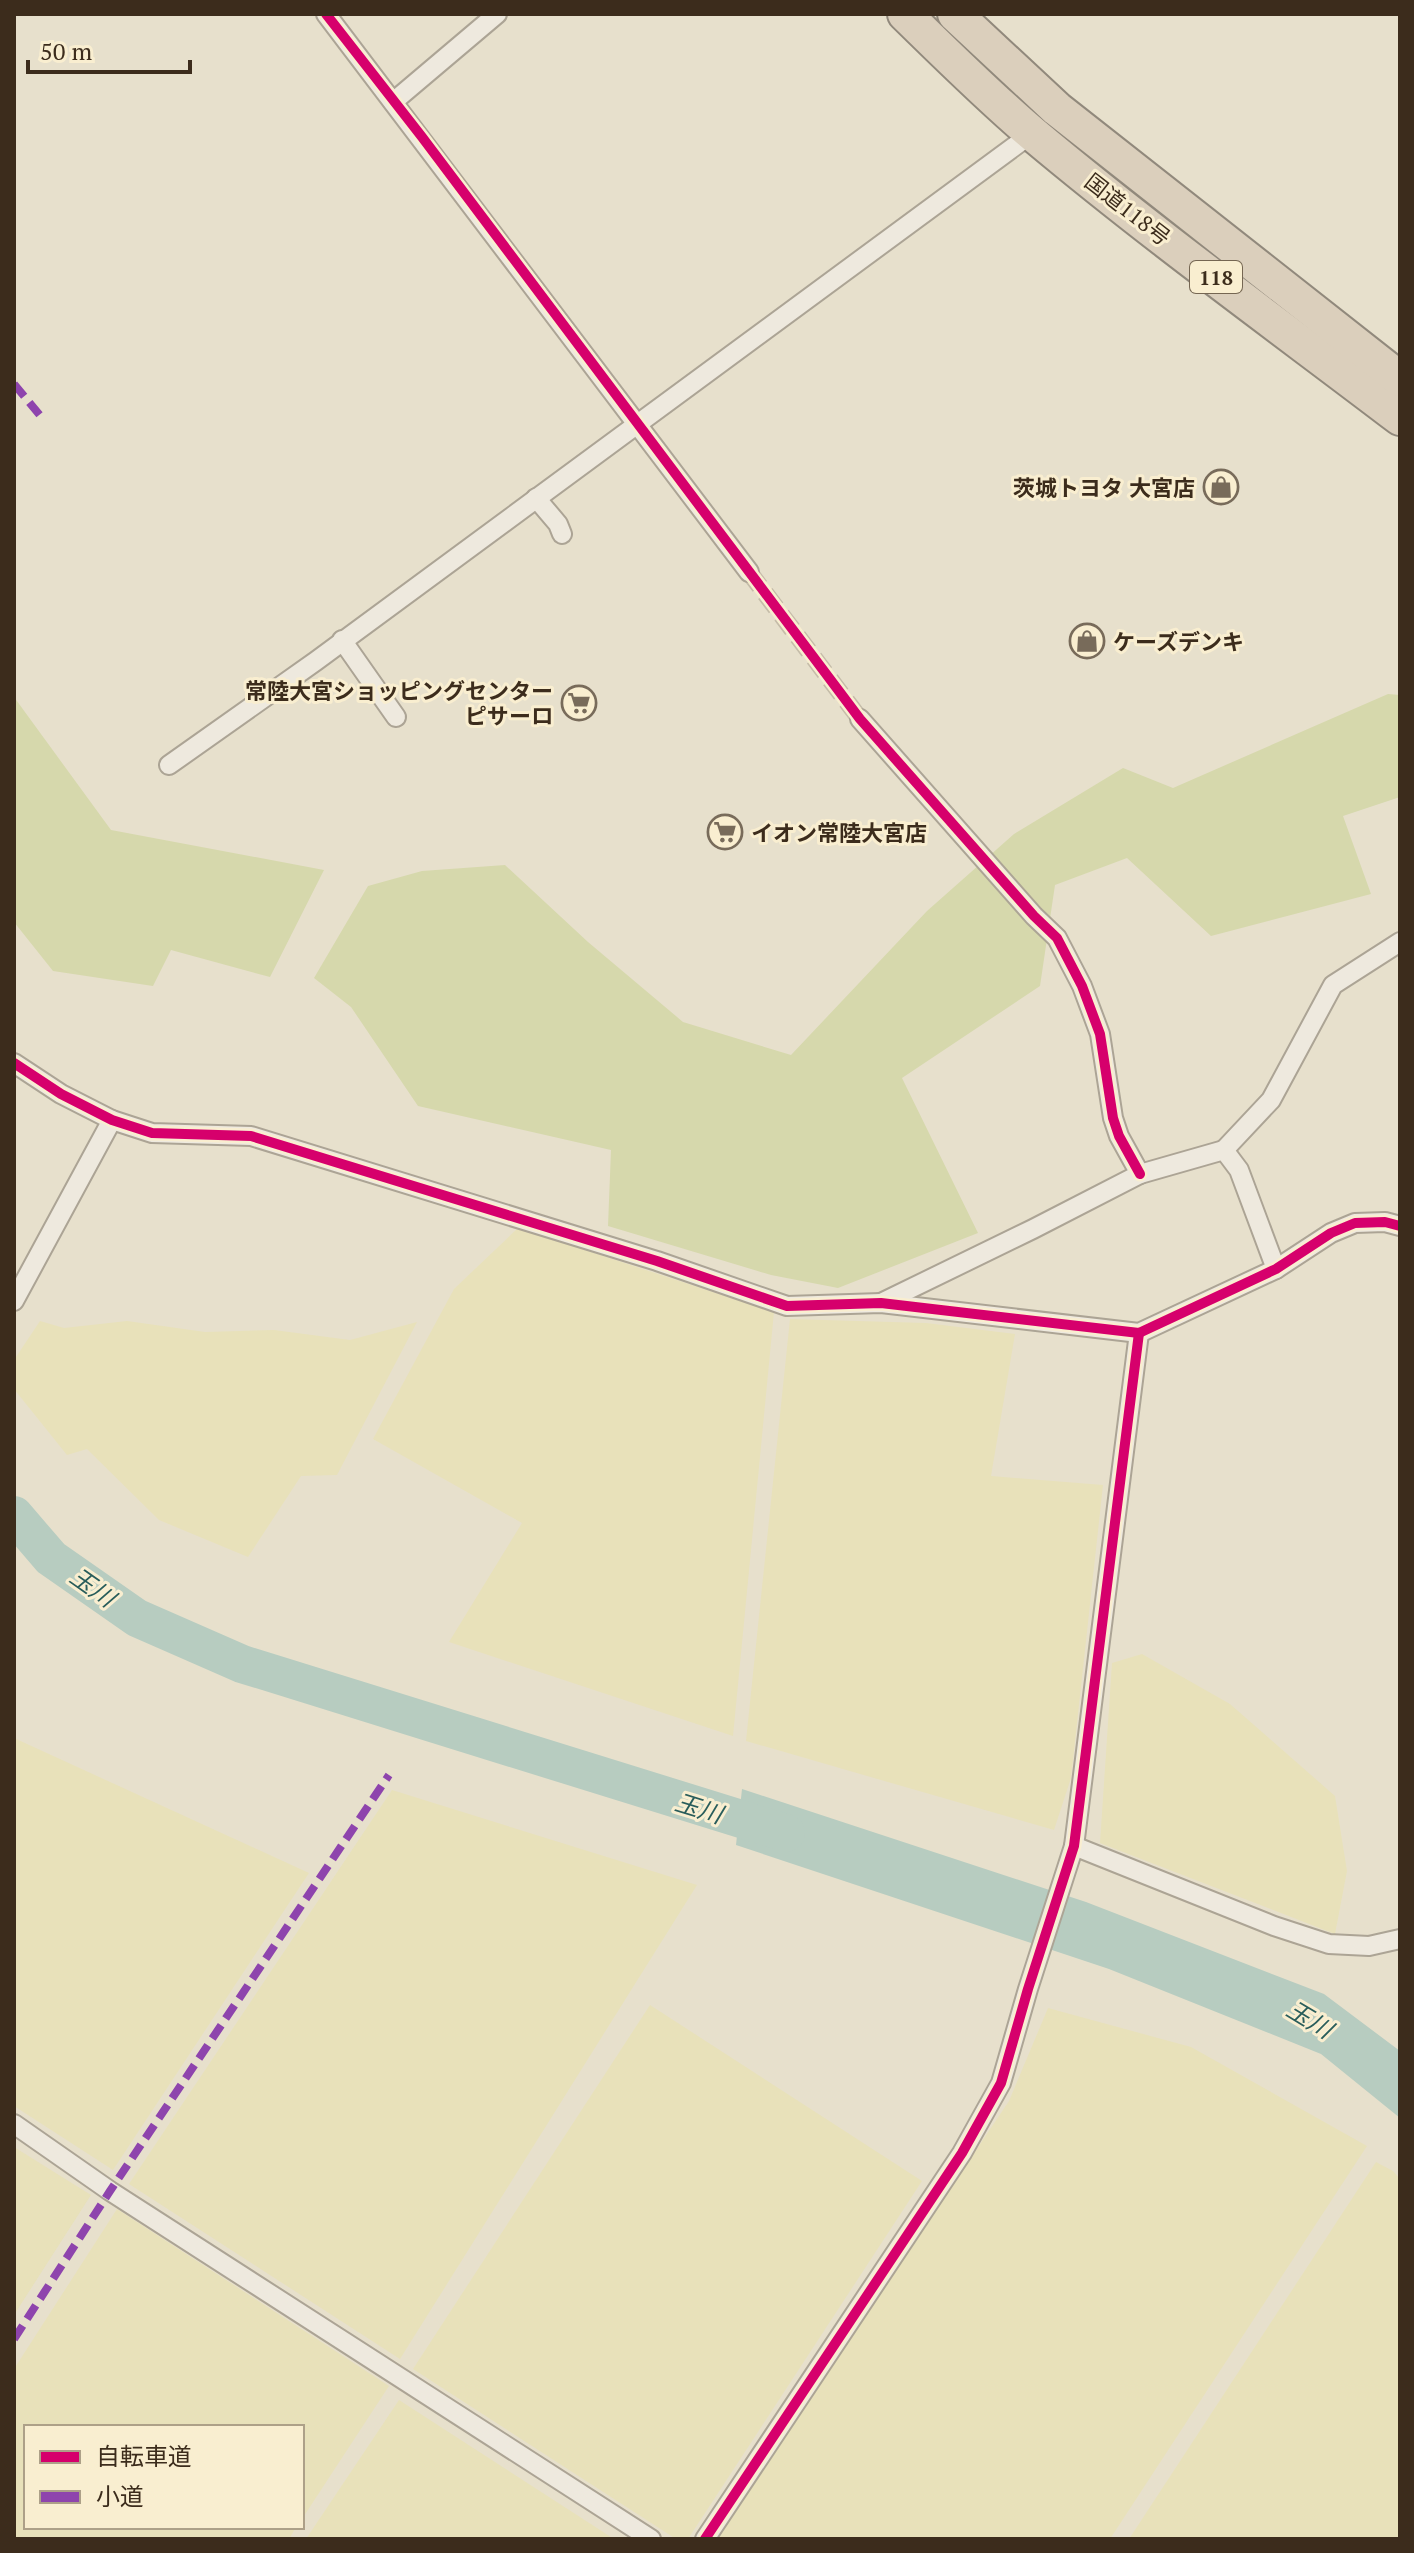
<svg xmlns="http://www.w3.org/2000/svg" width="1414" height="2553" font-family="'PT Serif','Noto Sans JP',serif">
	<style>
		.farmland { fill: #e8e1ba }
		.green { fill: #d6d8ac }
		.water { fill: #b7ccc0 }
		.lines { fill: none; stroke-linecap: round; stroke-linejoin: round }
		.river { stroke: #b7ccc0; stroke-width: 38 }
		.street-tunnel { stroke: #c5bca9; stroke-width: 18; stroke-dasharray: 18 9; stroke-linecap: butt }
		.street-casing { stroke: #aca495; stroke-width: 22 }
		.highway-casing { stroke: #91897c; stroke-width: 38 }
		.street { stroke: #eee9de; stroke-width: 18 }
		.highway { stroke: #dbcfbc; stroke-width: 34 }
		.quiet { stroke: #8e44ad; stroke-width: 8; stroke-dasharray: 16 8; stroke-linecap: butt }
		.cycleway-casing { stroke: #f9eed0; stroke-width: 15 }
		.cycleway { stroke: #d6006c; stroke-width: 10 }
		.labels { text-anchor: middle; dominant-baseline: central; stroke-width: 6; stroke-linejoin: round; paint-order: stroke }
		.shield { fill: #f9eed0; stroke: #756652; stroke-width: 2 }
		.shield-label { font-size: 20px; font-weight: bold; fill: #3c2c1c }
		.street-label { font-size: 22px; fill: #3c2c1c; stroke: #f9eed0 }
		.poi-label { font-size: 22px; font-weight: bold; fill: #3c2c1c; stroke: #f9eed0; text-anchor: end }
		.water-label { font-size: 24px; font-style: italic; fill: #295d5b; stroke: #f9eed0 }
	</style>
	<rect width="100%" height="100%" fill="#e7e0cc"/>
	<!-- farmland -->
	<g class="farmland">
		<path d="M518,1228l256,84 -41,424 -284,-94 73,-119 -149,-84 81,-150z"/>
		<path d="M790,1319l136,4 89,11 -24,142 112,9 -32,293 -17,52 -308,-89z"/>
		<path d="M40,1321l24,7 63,-7 78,11 69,-2 76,10 67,-18 -80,153 -36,1 -53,81 -89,-37 -72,-71 -20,6 -53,-66v-29z"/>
		<path d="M1142,1654l88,50 105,92 12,75 -12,63 -235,-91 12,-180z"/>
		<path d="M14,1738l295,135 -196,297 -99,-64z"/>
		<path d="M392,1790l305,95 -297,474 -271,-175z"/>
		<path d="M650,2005l272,176 -234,358h-12l-263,-170z"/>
		<path d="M1048,2008l143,39 176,99 -257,393h-395l294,-438z"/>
		<path d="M14,2147l77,48 -77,120z"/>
		<path d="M1376,2162l17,9 7,8v360h-271z"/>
		<path d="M117,2209l272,177 -87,133v-92h-276v100h270l-7,12h-275v-170z"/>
		<path d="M399,2400l215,139h-308z"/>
	</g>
	<!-- green -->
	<g class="green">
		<path d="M1388,694l12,1v102l-57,19 28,78 -160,42 -84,-78 -72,27 -15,101 -138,92 76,155 -140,55 -67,-13 -163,-49 3,-76 -193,-44 -67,-99 -37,-29 54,-92 54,-15 83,-6 83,77 95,80 108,33 136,-144 87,-77 109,-66 50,20z"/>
		<path d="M14,697l97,133 213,40 -54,107 -99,-27 -18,36 -100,-15 -39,-49z"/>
	</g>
	<!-- water -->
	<path class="water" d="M742,1789l344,113 238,92 76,57v67l-79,-64 -212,-85 -373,-124z"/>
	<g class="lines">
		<!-- river -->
		<path class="river" d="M14,1515l37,43 86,60 105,46 544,169"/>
		<!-- street-tunnel -->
		<path class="street-tunnel" d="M749,572l111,147"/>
		<!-- street casing -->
		<g class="street-casing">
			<g id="street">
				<path d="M326,14l423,558"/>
				<path d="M393,102l104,-88"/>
				<path d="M536,498l22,26 4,10"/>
				<path d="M342,640l54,77"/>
				<path d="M860,719l174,197 23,22 25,48 18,48 13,84 6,18 21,38"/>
				<path d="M169,765l147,-104 722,-532"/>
				<path d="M14,1063l47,31 51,26 40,13 99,3 406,125 130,45 94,-3 258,30 137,-64 55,-36 24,-10 30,-1 15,4"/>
				<path d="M1224,1150l47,-50 62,-115 67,-43"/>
				<path d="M14,1301l98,-181"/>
				<path d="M881,1303l152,-74 107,-55 84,-24 15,20 37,99"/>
				<path d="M1074,1846l200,80 55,18 40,2 31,-7"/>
				<path d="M14,2124l96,67 541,348"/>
				<path d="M705,2539l257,-386 39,-70 27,-94 46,-143 65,-513"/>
			</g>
		</g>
		<!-- highway casing -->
		<g class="highway-casing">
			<g id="highway">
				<path d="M905,14c42,41 84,83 129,121 118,99 244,190 366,283"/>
				<path d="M955,14l102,95 343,270"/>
			</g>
		</g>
		<!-- street -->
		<use href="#street" class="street"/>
		<!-- highway -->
		<use href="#highway" class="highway"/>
		<!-- quiet -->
		<g class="quiet">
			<path d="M14,384l29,35"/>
			<path d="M14,2339l96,-148 279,-416"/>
		</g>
		<!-- cycleway casing -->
		<g class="cycleway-casing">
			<g id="cycleway">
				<path d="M326,14l96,123 438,582 174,197 23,22 25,48 18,48 13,84 6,18 21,38"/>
				<path d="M14,1063l47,31 51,26 40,13 99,3 406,125 130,45 94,-3 258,30 137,-64 55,-36 24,-10 30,-1 15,4"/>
				<path d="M705,2539l257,-386 39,-70 27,-94 46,-143 65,-513"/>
			</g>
		</g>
		<!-- cycleway -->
		<use href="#cycleway" class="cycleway"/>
	</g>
	<!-- icons -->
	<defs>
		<g id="shop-ring" transform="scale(1.8)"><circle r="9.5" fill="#f9eed0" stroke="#786b5a" stroke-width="1.5"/><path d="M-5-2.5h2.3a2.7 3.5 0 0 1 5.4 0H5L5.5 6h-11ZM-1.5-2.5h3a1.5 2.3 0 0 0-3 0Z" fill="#786b5a"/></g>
		<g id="supermarket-ring" transform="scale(1.8)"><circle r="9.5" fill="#f9eed0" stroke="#786b5a" stroke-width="1.5"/><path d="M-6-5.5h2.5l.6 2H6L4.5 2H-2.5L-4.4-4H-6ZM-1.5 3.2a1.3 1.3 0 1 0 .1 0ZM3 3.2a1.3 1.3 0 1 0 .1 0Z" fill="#786b5a"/></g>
	</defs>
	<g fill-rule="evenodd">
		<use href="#shop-ring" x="1221" y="487"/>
		<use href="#shop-ring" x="1087" y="641"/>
		<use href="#supermarket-ring" x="579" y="703"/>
		<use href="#supermarket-ring" x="725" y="832"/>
	</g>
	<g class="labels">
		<!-- shield labels -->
		<rect class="shield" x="1190" y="261" width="52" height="32" rx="6"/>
		<g class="shield-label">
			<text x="1216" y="277">118</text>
		</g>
		<!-- street labels -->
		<g class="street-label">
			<text transform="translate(1128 209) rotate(38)">国道118号</text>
		</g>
		<!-- poi labels -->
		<g class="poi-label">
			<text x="1195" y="487">茨城トヨタ 大宮店</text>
			<text x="1113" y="641" text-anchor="start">ケーズデンキ</text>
			<text x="553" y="690">常陸大宮ショッピングセンター<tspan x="553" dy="25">ピサーロ</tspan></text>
			<text x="751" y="832" text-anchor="start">イオン常陸大宮店</text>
		</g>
		<!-- water labels -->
		<g class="water-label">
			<text transform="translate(93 1587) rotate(35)">玉川</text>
			<text transform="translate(699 1808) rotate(17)">玉川</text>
			<text transform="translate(1310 2019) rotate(31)">玉川</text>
		</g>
	</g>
	<!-- border -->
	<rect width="1414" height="2553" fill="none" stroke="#3c2c1c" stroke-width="32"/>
	<!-- legend -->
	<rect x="24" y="2425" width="280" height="104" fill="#f9eed0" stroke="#ada088" stroke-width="2"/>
	<rect x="40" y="2451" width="40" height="12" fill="#d6006c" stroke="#ada088" stroke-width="2"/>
	<text x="96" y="2465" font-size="24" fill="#3c2c1c">自転車道</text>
	<rect x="40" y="2491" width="40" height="12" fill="#8e44ad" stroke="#ada088" stroke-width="2"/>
	<text x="96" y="2505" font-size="24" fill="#3c2c1c">小道</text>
	<!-- scale -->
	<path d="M28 60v12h162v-12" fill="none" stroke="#3c2c1c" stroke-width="4"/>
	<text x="40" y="60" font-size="24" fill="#3c2c1c" stroke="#f9eed0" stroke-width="6" paint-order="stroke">50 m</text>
</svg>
